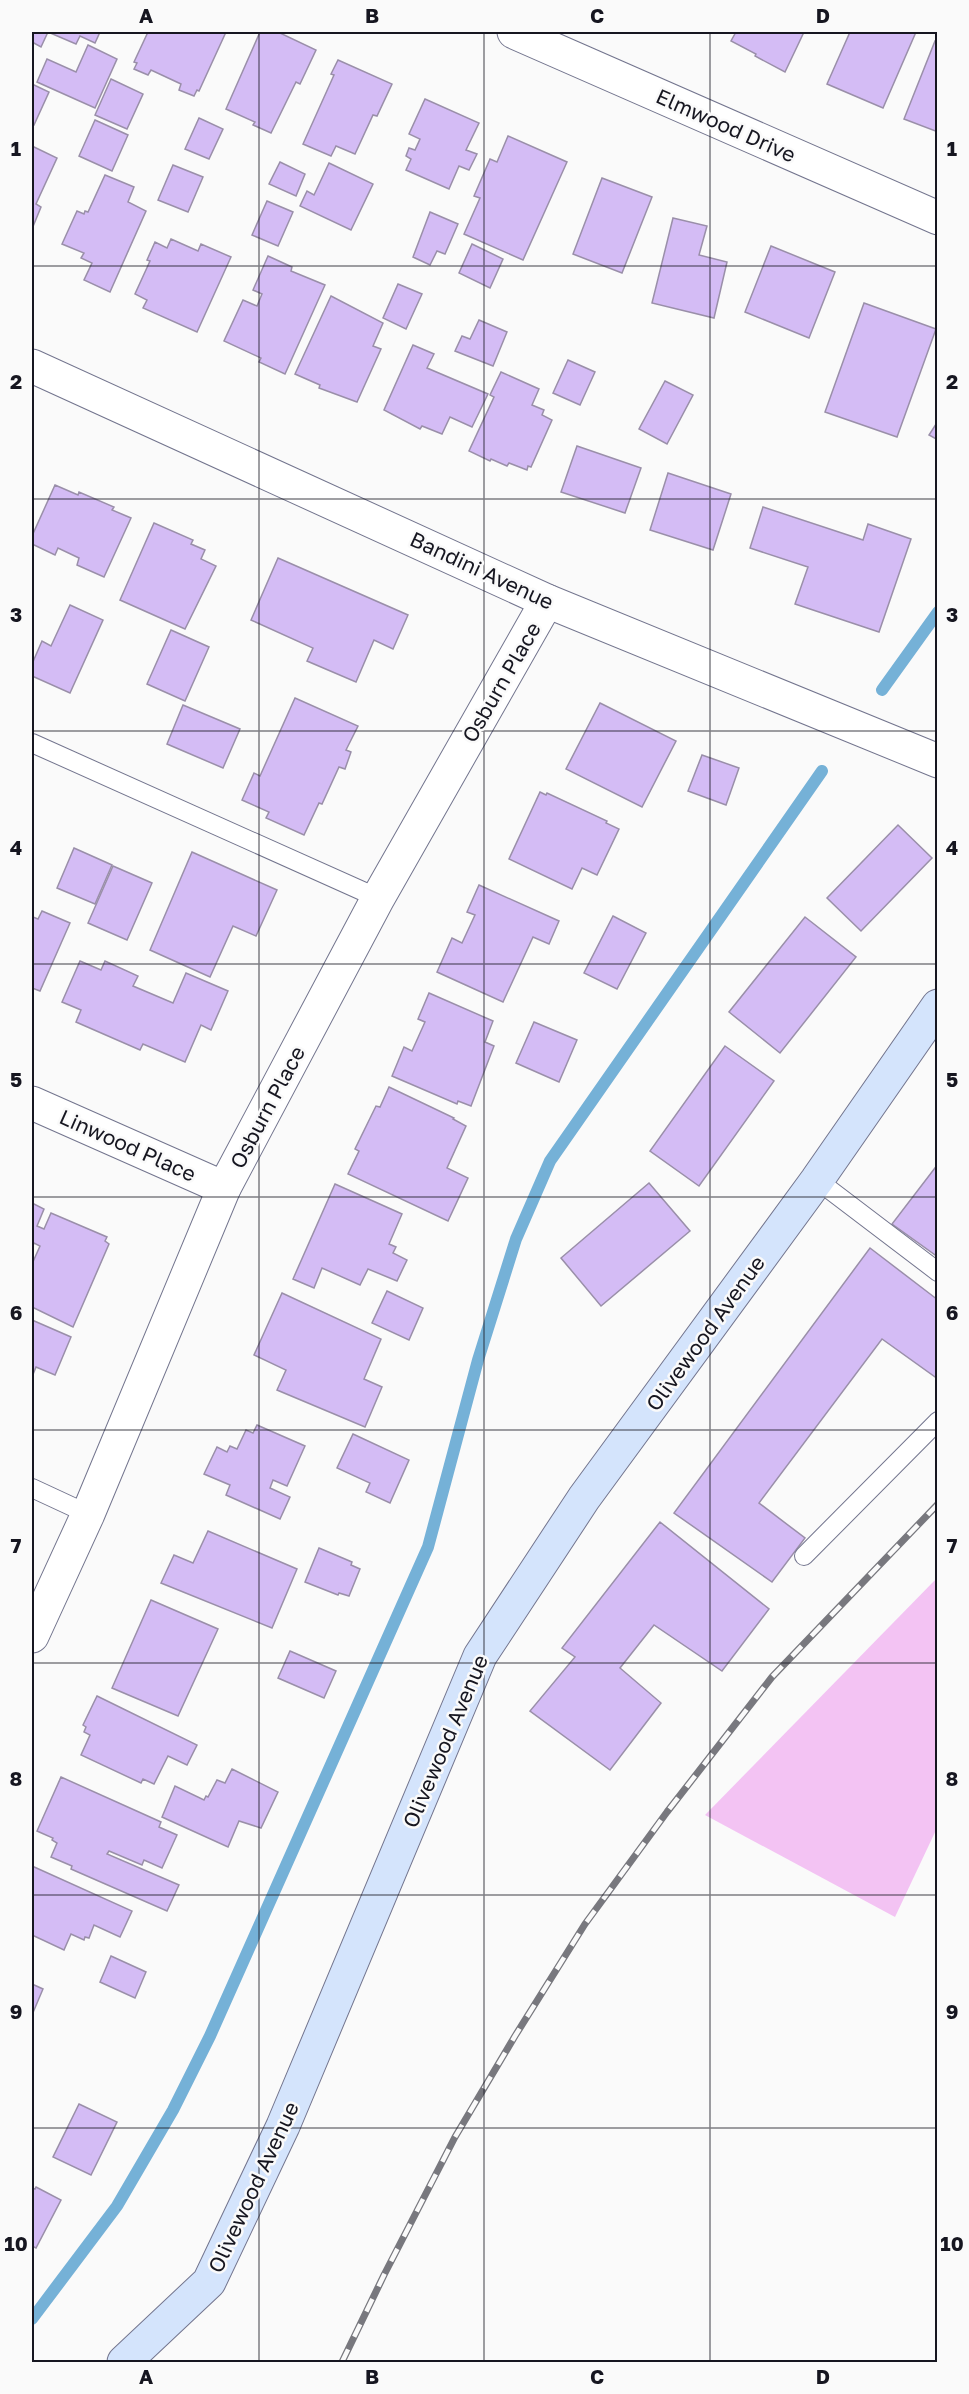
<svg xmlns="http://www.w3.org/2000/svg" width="969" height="2394" font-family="'Golos Text',sans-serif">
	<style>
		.green { fill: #f3c3f3 }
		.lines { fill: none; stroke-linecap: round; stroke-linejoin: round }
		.stream { stroke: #75b1d7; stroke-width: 12 }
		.building { fill: #d4bcf5; stroke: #9a8fa9; stroke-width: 1.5 }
		.service-casing { stroke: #73758e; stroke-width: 20 }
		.minor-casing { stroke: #73758e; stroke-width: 35 }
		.secondary-casing { stroke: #73758e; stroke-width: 35 }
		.service { stroke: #fff; stroke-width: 18 }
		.minor { stroke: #fff; stroke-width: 33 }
		.secondary { stroke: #d4e4fc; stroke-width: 33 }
		.rail-casing { stroke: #78787e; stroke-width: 7 }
		.rail { stroke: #fafafa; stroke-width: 4.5; stroke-dasharray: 14; stroke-linecap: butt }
		.grid { fill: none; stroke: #161620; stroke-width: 1.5; stroke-opacity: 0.55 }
		.labels { text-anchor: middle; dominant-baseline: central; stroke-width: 5; stroke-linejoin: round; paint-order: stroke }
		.street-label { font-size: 21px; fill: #161620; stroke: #fafafa }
		.neatline { fill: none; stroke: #161620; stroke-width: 2 }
		.grid-label { font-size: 20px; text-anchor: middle; font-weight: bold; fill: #161620 }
	</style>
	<rect width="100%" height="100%" fill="#fafafa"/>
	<!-- green -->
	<path class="green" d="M937,1578v250l-42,89 -190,-102z"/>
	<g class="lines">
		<!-- stream -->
		<g class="stream">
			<path d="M882,690l56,-78"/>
			<path d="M32,2319l85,-113 56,-96 37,-74 218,-489 50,-187 38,-121 34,-78 272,-390"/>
		</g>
	</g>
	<!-- building -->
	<g class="building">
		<path d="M32,32h68l-5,11 -15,-7 -4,8 -28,-12 -7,15 -9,-5z"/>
		<path d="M148,32h78l-27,59 -2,-1 -3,6 -15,-6 2,-6 -30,-14 -3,5 -14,-6 3,-6 -3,-1z"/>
		<path d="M260,32h18l38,18 -16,34 -4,-2 -25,51 -18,-8 2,-3 -29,-13z"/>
		<path d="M736,32h68l-19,40 -30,-16 1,-2 -25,-13z"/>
		<path d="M850,32h66l-33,76 -56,-24z"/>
		<path d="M935,41l3,1v90l-34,-13z"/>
		<path d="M88,45l29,14 -22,49 -58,-26 10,-23 29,13z"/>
		<path d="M338,60l54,24 -15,32 -4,-1 -18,39 -19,-8 -5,10 -28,-12 31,-69 -3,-1z"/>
		<path d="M111,79l32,15 -16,35 -32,-14z"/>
		<path d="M32,84l17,8 -15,33 -2,-1z"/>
		<path d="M425,99l54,24 -13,27 11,4 -8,16 -10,-4 -10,23 -43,-19 5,-11 -5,-3 3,-8 6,2 5,-11 -11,-5z"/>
		<path d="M199,118l24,11 -14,30 -24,-10z"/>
		<path d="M95,120l33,15 -16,36 -33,-15z"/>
		<path d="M508,136l59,26 -44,98 -59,-26 16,-36 -6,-2 16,-37 7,3z"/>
		<path d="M32,146l25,12 -21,46 5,3 -9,22z"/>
		<path d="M280,162l25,12 -9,22 -27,-12z"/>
		<path d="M329,163l44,21 -22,46 -51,-24 7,-15 7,4z"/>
		<path d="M173,165l30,12 -15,35 -30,-12z"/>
		<path d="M105,175l29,12 -6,15 18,9 -36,81 -26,-12 8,-17 -11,-5 3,-5 -22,-9 15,-33 7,3 1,-3 3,1z"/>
		<path d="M602,178l50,19 -30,76 -49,-19z"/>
		<path d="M267,201l26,11 -15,34 -26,-11z"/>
		<path d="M430,212l28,12 -13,30 -8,-3 -7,14 -17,-8z"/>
		<path d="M673,218l34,8 -8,29 28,7 -13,56 -62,-15z"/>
		<path d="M171,239l27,12 3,-7 30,13 -34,75 -54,-24 4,-8 -12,-6 15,-33 -3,-1 8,-18 12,6z"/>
		<path d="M472,244l31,15 -13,29 -31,-15z"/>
		<path d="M771,246l64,26 -26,66 -64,-26z"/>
		<path d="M268,256l24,11 -1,4 34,14 -40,89 -26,-12 2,-4 -37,-17 19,-41 14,6 5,-12 -9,-4z"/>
		<path d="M398,284l24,10 -16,35 -23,-11z"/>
		<path d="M331,296l52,27 -10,23 8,3 -24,53 -38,-14 1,-3 -25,-11z"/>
		<path d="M864,303l72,26 -39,108 -72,-25z"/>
		<path d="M479,320l28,12 -14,34 -38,-15 7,-15 8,3z"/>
		<path d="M413,345l21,9 -7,14 61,26 -16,33 -22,-10 -8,17 -20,-8 -2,3 -36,-19z"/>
		<path d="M568,360l27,12 -15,33 -27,-12z"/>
		<path d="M501,372l38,17 -7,16 12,5 -2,5 10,5 -21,47 -3,-1 -1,4 -18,-7 -2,3 -16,-7 -1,2 -21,-10 25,-54 -4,-2z"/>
		<path d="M665,381l28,14 -26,49 -28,-15z"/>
		<path d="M938,421v19l-9,-5z"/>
		<path d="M577,446l64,22 -16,45 -64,-21z"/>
		<path d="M668,473l63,21 -18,56 -63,-20z"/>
		<path d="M55,485l23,10 1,-3 35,15 -2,3 19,8 -27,59 -27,-12 2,-7 -21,-10 -3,7 -23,-11v-8z"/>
		<path d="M763,507l100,33 5,-16 43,15 -32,93 -84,-28 13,-37 -58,-19z"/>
		<path d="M154,523l39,17 -2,4 14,6 -4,9 15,7 -31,63 -65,-29z"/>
		<path d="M278,558l130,57 -15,34 -19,-9 -18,42 -49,-21 6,-13 -62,-28z"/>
		<path d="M70,605l33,15 -33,73 -38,-17v-12l10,-23 9,5z"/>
		<path d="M171,630l38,17 -24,54 -38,-17z"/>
		<path d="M295,698l63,28 -12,24 5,2 -6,17 -6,-2 -17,37 -3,-1 -15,32 -38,-17 3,-6 -27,-12 12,-27 6,3z"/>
		<path d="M600,703l76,38 -34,66 -76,-38z"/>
		<path d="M183,705l57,24 -17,39 -56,-24z"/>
		<path d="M702,755l37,13 -13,37 -38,-14z"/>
		<path d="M540,792l6,3 1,-2 60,28 -1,2 13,6 -22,46 -15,-7 -10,21 -63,-30z"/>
		<path d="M898,825l34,33 -71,73 -34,-33z"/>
		<path d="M74,848l38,17 -17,39 -38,-16z"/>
		<path d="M192,852l85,38 -21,46 -23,-10 -23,51 -60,-27z"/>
		<path d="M113,866l39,17 -25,57 -39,-17z"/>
		<path d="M479,885l80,36 -10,23 -16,-7 -30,65 -66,-30 15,-34 10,5 13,-28 -8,-3z"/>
		<path d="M42,911l28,12 -30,68 -8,-3v-67l1,-4 5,2z"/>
		<path d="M613,916l33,17 -29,56 -33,-16z"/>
		<path d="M805,917l51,40 -76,96 -51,-41z"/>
		<path d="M80,961l21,9 4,-9 33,15 -5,10 40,17 13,-30 42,18 -17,39 -10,-5 -16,37 -42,-18 -3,6 -64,-28 5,-12 -19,-8z"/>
		<path d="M429,993l64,28 -8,21 9,4 -23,60 -13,-5 -1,3 -65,-28 12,-29 8,4 13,-29 -7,-3z"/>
		<path d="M534,1022l43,18 -18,42 -43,-19z"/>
		<path d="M725,1046l49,35 -75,105 -49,-35z"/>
		<path d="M389,1087l65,31 -1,1 13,7 -19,42 21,10 -20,43 -100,-47 11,-23 -4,-2 21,-43 4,1z"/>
		<path d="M938,1164v93l-46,-33z"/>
		<path d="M649,1183l41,48 -89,75 -40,-48z"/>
		<path d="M335,1184l67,30 -13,30 7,3 -3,6 14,7 -10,21 -29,-12 -8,16 -38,-17 -8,20 -21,-9z"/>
		<path d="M32,1203l12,6 -7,17 7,3 7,-16 56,24 -2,4 4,3 -36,83 -41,-20v-43l8,-18 -6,-3 -2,5z"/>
		<path d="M870,1248l68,52v79l-56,-40 -123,164 46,35 -33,44 -98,-69z"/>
		<path d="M387,1291l36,17 -14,32 -37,-17z"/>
		<path d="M282,1293l99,46 -17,40 18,8 -17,40 -88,-37 9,-20 -32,-15z"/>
		<path d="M32,1320l39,17 -16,38 -19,-8 -4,10z"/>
		<path d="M257,1425l48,21 -18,40 -14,-6 -3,8 20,9 -10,22 -54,-24 4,-10 -26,-11 13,-27 10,5 3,-6 7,3 9,-19 7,3z"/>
		<path d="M353,1434l56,26 -19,43 -24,-11 4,-9 -33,-15z"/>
		<path d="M660,1522l109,87 -47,62 -68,-46 -34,43 41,35 -51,67 -80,-59 45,-54 -13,-9z"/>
		<path d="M208,1531l89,38 -25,59 -111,-45 13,-28 19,8z"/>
		<path d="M319,1548l33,14 -1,3 9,4 -11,27 -10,-3 -1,2 -33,-13z"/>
		<path d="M151,1600l67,29 -40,87 -66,-28z"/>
		<path d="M290,1651l46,20 -12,27 -46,-20z"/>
		<path d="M97,1696l100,49 -10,20 -19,-9 -14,28 -11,-5 -2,4 -60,-28 9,-20 -6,-3 2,-5 -3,-2z"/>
		<path d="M232,1769l46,23 -17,36 -22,-7 -11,26 -66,-30 13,-31 29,14 2,-4 2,1 9,-17 8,3z"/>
		<path d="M61,1777l100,45 -2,5 18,8 -15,33 -18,-8 -2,5 -33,-14 -2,3 72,31 -12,26 -96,-42 1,-3 -21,-9 6,-14 -5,-3 1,-2 -16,-7z"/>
		<path d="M32,1866l100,45 -12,26 -26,-12 -5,13 -4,-1 -1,3 -13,-6 -7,16 -32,-15z"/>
		<path d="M111,1956l35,16 -11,26 -35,-16z"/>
		<path d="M32,1984l11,5 -11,26z"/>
		<path d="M79,2104l38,18 -26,53 -38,-18z"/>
		<path d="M36,2187l25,13 -25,48 -4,-2v-58l3,1z"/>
	</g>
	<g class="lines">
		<!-- service casing -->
		<g class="service-casing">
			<g id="service">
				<path d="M32,743l346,155"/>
				<path d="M817,1180l121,92"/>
				<path d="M32,1488l56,26"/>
				<path d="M804,1556l134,-135"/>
			</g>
		</g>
		<!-- minor casing -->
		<g class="minor-casing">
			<g id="minor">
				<path d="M514,32l424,186"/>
				<path d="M32,366l515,235 391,160"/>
				<path d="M32,1103l192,85"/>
				<path d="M32,1636l56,-122 136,-326 154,-290 169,-297"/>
			</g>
		</g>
		<!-- secondary casing -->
		<g class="secondary-casing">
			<path id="secondary" d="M124,2362l85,-80 74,-156 197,-470 104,-158 233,-318 121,-174"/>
		</g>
		<!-- service -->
		<use href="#service" class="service"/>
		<!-- minor -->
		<use href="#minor" class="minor"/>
		<!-- secondary -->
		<use href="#secondary" class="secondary"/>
		<!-- rail casing -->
		<g class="rail-casing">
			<path id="rail" d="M342,2362l42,-87 71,-138 60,-101 70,-112 82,-112 105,-135 166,-173"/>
		</g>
		<!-- rail -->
		<use href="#rail" class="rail"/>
	</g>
	<!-- grid -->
	<path class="grid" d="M259,32v2330M484,32v2330M710,32v2330M32,266h906M32,499h906M32,731h906M32,964h906M32,1197h906M32,1430h906M32,1663h906M32,1895h906M32,2128h906"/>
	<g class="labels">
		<!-- street labels -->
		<g class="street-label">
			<text transform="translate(726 125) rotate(24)">Elmwood Drive</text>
			<text transform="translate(482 570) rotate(25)">Bandini Avenue</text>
			<text transform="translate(501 682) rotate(-60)">Osburn Place</text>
			<text transform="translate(267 1107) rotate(-62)">Osburn Place</text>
			<text transform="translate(128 1145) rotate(24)">Linwood Place</text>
			<text transform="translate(705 1333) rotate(-54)">Olivewood Avenue</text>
			<text transform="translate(445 1741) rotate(-67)">Olivewood Avenue</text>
			<text transform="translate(253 2187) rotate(-65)">Olivewood Avenue</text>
		</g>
	</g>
	<!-- border -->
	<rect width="969" height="2394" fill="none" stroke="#fafafa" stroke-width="66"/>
	<rect x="33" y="33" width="903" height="2328" class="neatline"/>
	<g class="grid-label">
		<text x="146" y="23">A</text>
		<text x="372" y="23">B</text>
		<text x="597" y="23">C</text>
		<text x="823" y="23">D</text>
		<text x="16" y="156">1</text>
		<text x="952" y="156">1</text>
		<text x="16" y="389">2</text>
		<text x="952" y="389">2</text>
		<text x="16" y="622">3</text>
		<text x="952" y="622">3</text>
		<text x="16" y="855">4</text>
		<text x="952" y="855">4</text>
		<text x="16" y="1087">5</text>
		<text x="952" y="1087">5</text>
		<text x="16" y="1320">6</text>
		<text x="952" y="1320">6</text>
		<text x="16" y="1553">7</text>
		<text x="952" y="1553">7</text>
		<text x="16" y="1786">8</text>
		<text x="952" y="1786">8</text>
		<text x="16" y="2019">9</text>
		<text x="952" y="2019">9</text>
		<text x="16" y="2251">10</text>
		<text x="952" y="2251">10</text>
		<text x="146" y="2384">A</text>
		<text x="372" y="2384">B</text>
		<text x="597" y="2384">C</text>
		<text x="823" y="2384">D</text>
	</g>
</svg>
